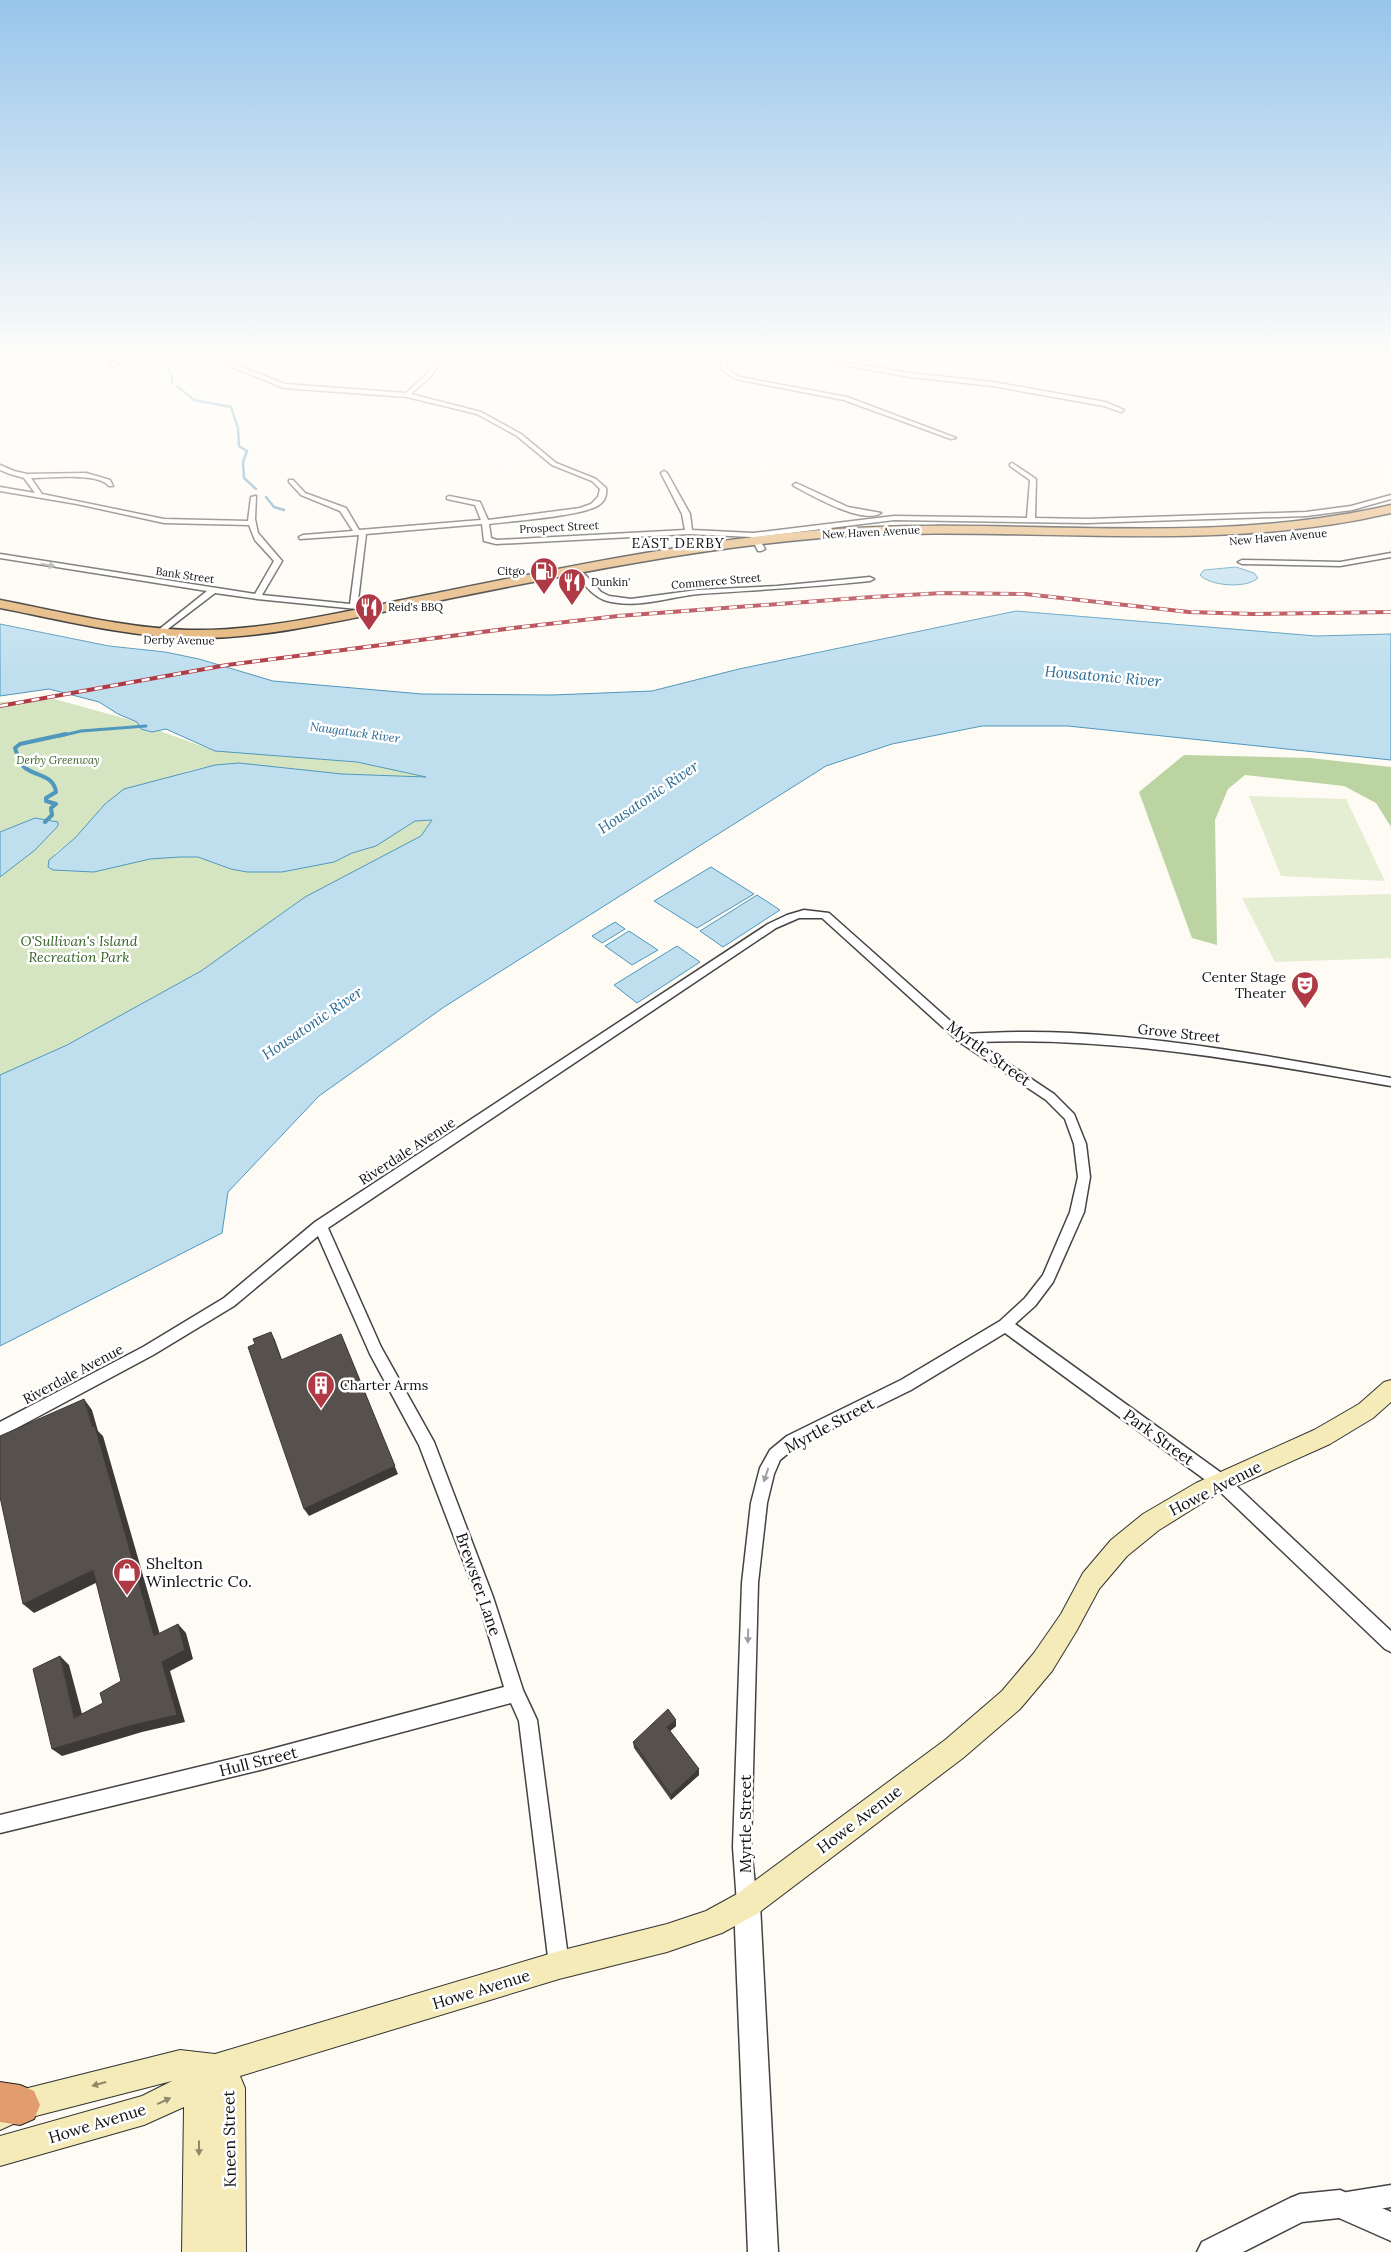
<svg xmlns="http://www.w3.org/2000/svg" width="1391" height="2252" font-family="Lora,serif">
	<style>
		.green { fill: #d5e5c1 }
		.forest { fill: #bbd4a2 }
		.pitch { fill: #e5edd2 }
		.water { fill: #bfdfef; stroke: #4f97bd }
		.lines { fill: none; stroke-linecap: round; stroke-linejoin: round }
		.stream-far2 { stroke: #4f97bd; stroke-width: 2.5 }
		.stream-far1 { stroke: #4f97bd; stroke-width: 3 }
		.stream { stroke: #4f97bd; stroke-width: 4 }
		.minor-casing { stroke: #434343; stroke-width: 3 }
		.tertiary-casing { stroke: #434343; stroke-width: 3 }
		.secondary-casing { stroke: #323232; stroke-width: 2 }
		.trunk-casing { stroke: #212121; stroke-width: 3 }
		.motorway-casing { stroke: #212121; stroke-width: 2 }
		.minor { fill: #fff; fill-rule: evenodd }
		.tertiary { fill: #fff; fill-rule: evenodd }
		.secondary { fill: #f5ebb8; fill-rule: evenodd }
		.trunk { fill: #e4b274; fill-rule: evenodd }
		.motorway { fill: #e29d6e; fill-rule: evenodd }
		.rail-casing { stroke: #af3944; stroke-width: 4 }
		.rail { stroke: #fff; stroke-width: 2.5; stroke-dasharray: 8; stroke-linecap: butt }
		.wall { fill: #4b4643 }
		.shaded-wall { fill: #3d3937 }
		.building { fill: #57514e; stroke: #3d3937 }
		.oneway { fill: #9f9f9f }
		.oneway2 { fill: #8e886c }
		.labels { text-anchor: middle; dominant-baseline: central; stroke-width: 5; stroke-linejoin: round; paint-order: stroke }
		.far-street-label { font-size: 11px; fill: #101010; stroke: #fff }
		.far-poi-label { font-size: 11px; fill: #101010; stroke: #fff; text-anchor: start }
		.far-park-label { font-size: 11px; font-style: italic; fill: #366028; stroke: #fff }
		.far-water-label { font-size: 12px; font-style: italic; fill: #286a93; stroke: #fff }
		.far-quarter-label { font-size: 14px; letter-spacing: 1px; fill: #101010; stroke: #fff }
		.park-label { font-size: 14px; font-style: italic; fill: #366028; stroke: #fff }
		.poi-label { font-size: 14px; fill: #101010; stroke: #fff; text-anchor: end }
		.street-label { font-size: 14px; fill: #101010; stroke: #fff }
		.water-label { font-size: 15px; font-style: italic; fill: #286a93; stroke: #fff }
		.near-street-label { font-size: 16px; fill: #101010; stroke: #fff }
		.near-poi-label { font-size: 16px; fill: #101010; stroke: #fff; text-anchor: start }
	</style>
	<rect width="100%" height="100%" fill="#fefbf4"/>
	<!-- green -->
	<path class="green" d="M54,699l73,20 88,32 142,11 73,16 -88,-4 -103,-11 -24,2 -27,6 -83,33 -30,34 -20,15 -2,17 41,2 56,-13 30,-2h18l33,12 51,3 52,-10 81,-41 18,-1 -12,16 -115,61 -105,74 -134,74 -67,30v-373z"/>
	<!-- forest -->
	<path class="forest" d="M1184,755l126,3 81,9v60l-15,-24 -32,-17 -99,-11 -17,14 -13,31 2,125 -25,-7 -53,-146z"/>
	<!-- pitch -->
	<g class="pitch">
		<path d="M1249,796l97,3 39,82 -104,-5z"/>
		<path d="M1391,894v64l-116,4 -33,-64z"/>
	</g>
	<!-- water -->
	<g class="water">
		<path d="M1236,567l18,6 4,5c-12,11 -48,8 -58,-3l4,-5z"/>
		<path d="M1016,611l300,25 75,-2v126l-323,-34h-86l-90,18 -66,22 -382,241 -125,89 -91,96 -6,41 -222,113v-271l67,-30 134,-74 104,-74 116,-61 11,-16 -17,1 -39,25 -24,7 -18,9 -52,10h-35l-16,-3 -33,-12h-18l-30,2 -56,13 -41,-2 -5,-3 1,-7 26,-22 30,-34 19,-15 91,-24 24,-2 103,11 84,3 -69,-15 -142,-11 -49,-22 -14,3 -11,-3 -4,-7 -19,-8 -19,-12 -50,-13 -49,7v-72l109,22 56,6 34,7 74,22 149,13 131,1 99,-4 87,-22z"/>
		<path d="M35,818l23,4v4l-23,24 -35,27v-45z"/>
		<path d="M711,867l43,27 -57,34 -43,-27z"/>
		<path d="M757,895l23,15 -57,37 -23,-16z"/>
		<path d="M615,922l10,7 -23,14 -10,-7z"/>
		<path d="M629,931l29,19 -26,15 -27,-19z"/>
		<path d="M677,946l23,16 -63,41 -23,-18z"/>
	</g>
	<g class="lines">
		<!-- stream-far2 -->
		<g class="stream-far2">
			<path d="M172,384v-8l-4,-8 2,-5 6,-3"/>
			<path d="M177,386l17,14 37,7 7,21 1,18 8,5 -4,11 1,16 12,11"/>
			<path d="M266,497l8,10 10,3"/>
		</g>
		<!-- stream-far1 -->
		<path class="stream-far1" d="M60,736l21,-5 65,-5"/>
		<!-- stream -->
		<path class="stream" d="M45,822l7,-7 -1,-7 5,-4 -10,-3v-3l10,-6c-2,-18 -22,-15 -33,-26 -4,-5 -6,-12 -8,-18l5,-4 46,-10"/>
		<!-- minor casing -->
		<g class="minor-casing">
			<g id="minor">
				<path d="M114,360h6l-6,7h-4z"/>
				<path d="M215,360h9l61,24 121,9 21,-19 9,-14h6l-11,16 -20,18 70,18 40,22 35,29 40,16 10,9c1,7 -1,13 -7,17 -15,11 -88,16 -110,19l2,14 6,2 188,-10 -3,-16 -21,-41 3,-2 3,2 23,41 2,16 61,3 141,-17 133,2 3,-38 -20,-14v-2l2,-1 24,16 -1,39 52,1 219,-7 45,-6 40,-11v4l-39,11 -46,6 -219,7 -193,-3 -136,17 7,12 -4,2h-3l-7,-14 -62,-3 -193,10 -12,-3 -2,-17 -116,10 -9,75 -100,-10 -42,-6 -55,42h-3v-4l50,-40 -207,-33v-4l255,40 19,-33 -19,-21 -6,-15 -85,-2 -87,-19 -77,-13v-4l35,6 -11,-15 -14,-4 -10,-4v-5l14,6 13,3 59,-1 24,7 3,6h-4c-11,-14 -60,-8 -78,-8l11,16 122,25 84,2 3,-24 5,-1 -1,23 3,14 24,28 -20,34 88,9 9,-69 -59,4 -1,-2 4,-2 50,-4 -13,-20 -39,-16 -12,-13v-2h4l12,13 41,15 13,22 122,-10 -6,-15 -28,-6v-2l2,-1 31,6 8,18 92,-12 11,-4 7,-7 2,-8 -8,-8 -40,-16 -35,-29 -40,-22 -70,-17 -123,-9z"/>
				<path d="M719,360h6l1,8 13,9 108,20 109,41 -5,1 -107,-39 -109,-21 -13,-9z"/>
				<path d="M817,360h15l78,13 83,9 112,20 19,8 -3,2 -17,-6 -111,-20 -83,-9z"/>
				<path d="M796,483l52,24 33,6c-19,12 -70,-18 -87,-27l-1,-1z"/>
				<path d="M1391,553v4l-51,9 -98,-2 -4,-2 4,-2 98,2z"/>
				<path d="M573,568h6l22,24 8,4 22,3 66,-9 80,-4 93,-9 4,2 -4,2c-57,6 -114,9 -171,13 -31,3 -65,16 -95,6 -13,-5 -22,-19 -31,-28z"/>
				<path d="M804,910l25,3 136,121c35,-2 71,-3 106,-1 108,6 214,26 320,45v8c-138,-24 -275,-50 -415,-44l78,52 20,20 12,30 4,33 -6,35 -31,70 -18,24 -20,18 212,153 164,154v21l-6,-3 -170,-162 -210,-154 -94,57 -114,56 -17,14 -6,14 -7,29 -9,80 -7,264 6,57 -3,7 -7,3 -7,-3 -3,-7 -4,-57 9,-264 9,-80 9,-35 10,-18 17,-14 114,-56 99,-59 25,-23 18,-23 27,-63 8,-35 -4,-33 -9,-25 -19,-19 -88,-59 -136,-123h-23l-23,10 -448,300 53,119 53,95 59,155 30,93 14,30 32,245 -3,7 -7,3 -7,-3 -3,-7 -30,-244 -8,-18 -247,66 -264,64v-18l264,-64 240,-64 -27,-90 -58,-152 -49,-91 -52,-118 -84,70 -81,49 -153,82v-15l143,-75 81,-49 91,-76 453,-298 19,-9z"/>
				<path d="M1391,2185v22l-44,7 -8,-3 -3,-8 3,-8 8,-3z"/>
			</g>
		</g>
		<!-- tertiary casing -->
		<g class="tertiary-casing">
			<g id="tertiary">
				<path d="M747,1891l9,4 4,9 18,348h-30l-14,-348 4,-9z"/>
				<path d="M1340,2190l51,22v29l-52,-23 -37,4 -59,30h-46l5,-10 88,-44 10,-4z"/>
			</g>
		</g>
		<!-- secondary casing -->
		<g class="secondary-casing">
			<path id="secondary" d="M1391,1380v22l-18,16 -43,26 -118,53 -53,33 -32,26 -28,33 -22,41 -25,41 -32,38 -57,49 -206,156 -35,19 -55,19 -108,27 -319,97 5,12 1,164h-32l1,-157 -1,157h-32l2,-145 -40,18 -144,41v-30l142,-40 30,-15 -148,38 -24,11v-31l20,-9 160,-40 35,4 344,-103 108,-27 39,-13 31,-17 208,-154 57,-49 32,-38 27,-39 22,-41 28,-33 32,-26 53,-31 118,-53 45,-26 25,-22z"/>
		</g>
		<!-- trunk casing -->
		<g class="trunk-casing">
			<path id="trunk" d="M1391,505v8c-188,44 -379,9 -570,25 -131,11 -260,38 -389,64 -78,15 -165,38 -244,36 -64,-2 -126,-18 -188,-30v-8c62,12 124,28 188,30 79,2 166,-21 244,-36 129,-26 258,-53 389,-64 191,-15 382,19 570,-25z"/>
		</g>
		<!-- motorway casing -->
		<g class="motorway-casing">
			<path id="motorway" d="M0,2082l20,3 14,6 6,14 -6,14 -14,6 -20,-3z"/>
		</g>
		<!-- minor -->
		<use href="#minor" class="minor"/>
		<!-- tertiary -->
		<use href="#tertiary" class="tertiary"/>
		<!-- secondary -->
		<use href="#secondary" class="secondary"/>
		<!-- trunk -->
		<use href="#trunk" class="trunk"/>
		<!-- motorway -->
		<use href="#motorway" class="motorway"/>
		<!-- rail casing -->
		<g class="rail-casing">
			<path id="rail" d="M0,706l227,-41 286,-37 105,-12 254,-19 71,-4 82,1 164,18 64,2 138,-2"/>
		</g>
		<!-- rail -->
		<use href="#rail" class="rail"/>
	</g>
	<!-- wall -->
	<path class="wall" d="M676,1720v6l-6,5 29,38v6l-28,25 -37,-52 -1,-6z"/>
	<!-- shaded-wall -->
	<g class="shaded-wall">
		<path d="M271,1332l4,8 10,28 -4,-8z"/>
		<path d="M341,1334l57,140 -89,42 -5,-7z"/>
		<path d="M84,1399l8,11 6,21 5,5 60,209 -9,-9z"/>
		<path d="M93,1570l9,10 -68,33 -11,-9z"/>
		<path d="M178,1624l8,9 7,26 -23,12 15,51 -43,10 -80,24 -10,-7 110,-87z"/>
		<path d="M60,1656l9,9 16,60 -11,-7z"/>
		<path d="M676,1720v6l-8,7 -1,-6z"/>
		<path d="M699,1769v6l-28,25v-5z"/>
	</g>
	<!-- building -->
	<g class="building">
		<path d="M271,1332l10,28 60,-26 54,132 -91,43 -56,-162 7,-3 -2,-5z"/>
		<path d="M84,1399l8,28 3,-1 59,210 24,-12 7,26 -23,12 15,53 -44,10 -81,24 -19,-80 27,-13 14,62 29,-15 -3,-10 21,-12 -28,-111 -70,34 -23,-107v-61z"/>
		<path d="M668,1709l8,11 -9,7 32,42 -28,26 -38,-53z"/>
	</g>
	<!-- one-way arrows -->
	<defs><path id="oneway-solid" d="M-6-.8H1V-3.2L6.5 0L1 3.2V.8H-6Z" transform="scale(1.25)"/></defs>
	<g class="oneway">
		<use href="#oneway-solid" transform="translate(48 565) rotate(10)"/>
		<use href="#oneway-solid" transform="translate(766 1475) rotate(108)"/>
		<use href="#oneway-solid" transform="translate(748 1636) rotate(92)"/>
	</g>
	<g class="oneway2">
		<use href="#oneway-solid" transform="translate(99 2084) rotate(165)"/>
		<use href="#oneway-solid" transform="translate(164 2101) rotate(-25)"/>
		<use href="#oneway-solid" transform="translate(199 2148) rotate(90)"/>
	</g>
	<!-- sky -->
	<linearGradient id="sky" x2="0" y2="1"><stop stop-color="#97c5eb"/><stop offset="0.53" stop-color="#fffdfa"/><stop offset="1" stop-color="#fffdfa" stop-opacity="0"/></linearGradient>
	<rect width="1391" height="676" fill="url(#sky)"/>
	<!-- icons -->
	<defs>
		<g id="fuel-pin" transform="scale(1.4375)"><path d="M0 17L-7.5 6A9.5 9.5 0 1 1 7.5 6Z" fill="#af3944" stroke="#fff"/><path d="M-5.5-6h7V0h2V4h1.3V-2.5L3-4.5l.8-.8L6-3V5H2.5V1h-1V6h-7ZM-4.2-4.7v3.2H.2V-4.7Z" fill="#fff"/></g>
		<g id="restaurant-pin" transform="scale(1.4375)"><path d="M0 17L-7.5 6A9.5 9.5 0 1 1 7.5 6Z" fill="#af3944" stroke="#fff"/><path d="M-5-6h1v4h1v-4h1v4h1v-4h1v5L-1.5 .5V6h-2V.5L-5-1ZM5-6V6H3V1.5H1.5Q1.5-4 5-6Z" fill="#fff"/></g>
		<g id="theatre-pin" transform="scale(1.4375)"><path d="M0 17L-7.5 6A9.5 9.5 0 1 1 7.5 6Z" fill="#af3944" stroke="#fff"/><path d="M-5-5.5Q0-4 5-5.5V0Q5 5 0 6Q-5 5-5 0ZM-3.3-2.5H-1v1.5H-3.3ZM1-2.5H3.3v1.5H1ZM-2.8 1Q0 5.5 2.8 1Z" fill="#fff"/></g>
		<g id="building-pin" transform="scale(1.4375)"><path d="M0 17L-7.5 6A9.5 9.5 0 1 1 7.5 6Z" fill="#af3944" stroke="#fff"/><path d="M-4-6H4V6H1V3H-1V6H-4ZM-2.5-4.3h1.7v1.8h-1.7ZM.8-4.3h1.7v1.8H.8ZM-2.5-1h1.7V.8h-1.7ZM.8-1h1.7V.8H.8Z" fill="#fff"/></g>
		<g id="shop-pin" transform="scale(1.4375)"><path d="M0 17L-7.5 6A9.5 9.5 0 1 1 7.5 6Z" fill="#af3944" stroke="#fff"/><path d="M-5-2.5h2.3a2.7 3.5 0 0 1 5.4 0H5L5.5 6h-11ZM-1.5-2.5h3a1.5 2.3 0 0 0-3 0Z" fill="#fff"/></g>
	</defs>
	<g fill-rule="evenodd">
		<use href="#fuel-pin" x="544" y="571"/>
		<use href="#restaurant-pin" x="572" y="582"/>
		<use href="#restaurant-pin" x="369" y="607"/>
		<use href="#theatre-pin" x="1305" y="985"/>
		<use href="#building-pin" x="321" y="1385"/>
		<use href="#shop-pin" x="127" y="1572"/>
	</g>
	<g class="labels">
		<!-- far-street labels -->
		<g class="far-street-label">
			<text transform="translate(559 527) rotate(-3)">Prospect Street</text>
			<text transform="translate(871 532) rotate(-3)">New Haven Avenue</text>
			<text transform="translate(1278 537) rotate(-5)">New Haven Avenue</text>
			<text transform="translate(185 575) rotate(8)">Bank Street</text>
			<text transform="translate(716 581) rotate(-5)">Commerce Street</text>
			<text transform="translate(179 640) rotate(1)">Derby Avenue</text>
		</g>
		<!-- far-poi labels -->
		<g class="far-poi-label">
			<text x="525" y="571" text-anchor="end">Citgo</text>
			<text x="591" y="582">Dunkin'</text>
			<text x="388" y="607">Reid's BBQ</text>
		</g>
		<!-- far-park labels -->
		<g class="far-park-label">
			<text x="58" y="760">Derby Greenway</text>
		</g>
		<!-- far-water labels -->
		<g class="far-water-label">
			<text transform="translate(355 732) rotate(8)">Naugatuck River</text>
		</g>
		<!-- far-quarter labels -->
		<g class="far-quarter-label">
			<text x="678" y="543">EAST DERBY</text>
		</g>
		<!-- park labels -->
		<g class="park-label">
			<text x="79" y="941">O'Sullivan's Island<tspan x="79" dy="16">Recreation Park</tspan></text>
		</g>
		<!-- poi labels -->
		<g class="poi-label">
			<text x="1286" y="977">Center Stage<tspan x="1286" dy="16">Theater</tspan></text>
			<text x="340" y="1385" text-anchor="start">Charter Arms</text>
		</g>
		<!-- street labels -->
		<g class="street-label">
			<text transform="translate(1179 1033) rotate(6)">Grove Street</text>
			<text transform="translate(407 1151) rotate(-33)">Riverdale Avenue</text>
			<text transform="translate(73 1374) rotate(-28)">Riverdale Avenue</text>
		</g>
		<!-- water labels -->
		<g class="water-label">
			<text transform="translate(1103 676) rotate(5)">Housatonic River</text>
			<text transform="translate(648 797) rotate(-34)">Housatonic River</text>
			<text transform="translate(312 1023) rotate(-34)">Housatonic River</text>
		</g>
		<!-- near-street labels -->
		<g class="near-street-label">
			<text transform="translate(989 1053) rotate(36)">Myrtle Street</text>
			<text transform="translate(829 1425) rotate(-28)">Myrtle Street</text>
			<text transform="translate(1159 1437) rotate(36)">Park Street</text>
			<text transform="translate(1215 1488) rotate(-27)">Howe Avenue</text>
			<text transform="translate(479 1584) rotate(71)">Brewster Lane</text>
			<text transform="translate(258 1761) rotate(-14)">Hull Street</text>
			<text transform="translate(859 1819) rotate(-37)">Howe Avenue</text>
			<text transform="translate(745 1824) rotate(-90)">Myrtle Street</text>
			<text transform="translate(481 1989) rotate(-17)">Howe Avenue</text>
			<text transform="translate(97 2123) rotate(-17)">Howe Avenue</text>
			<text transform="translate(229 2139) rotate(-91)">Kneen Street</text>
		</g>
		<!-- near-poi labels -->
		<g class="near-poi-label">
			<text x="146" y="1563">Shelton<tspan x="146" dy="18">Winlectric Co.</tspan></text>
		</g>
	</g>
</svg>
